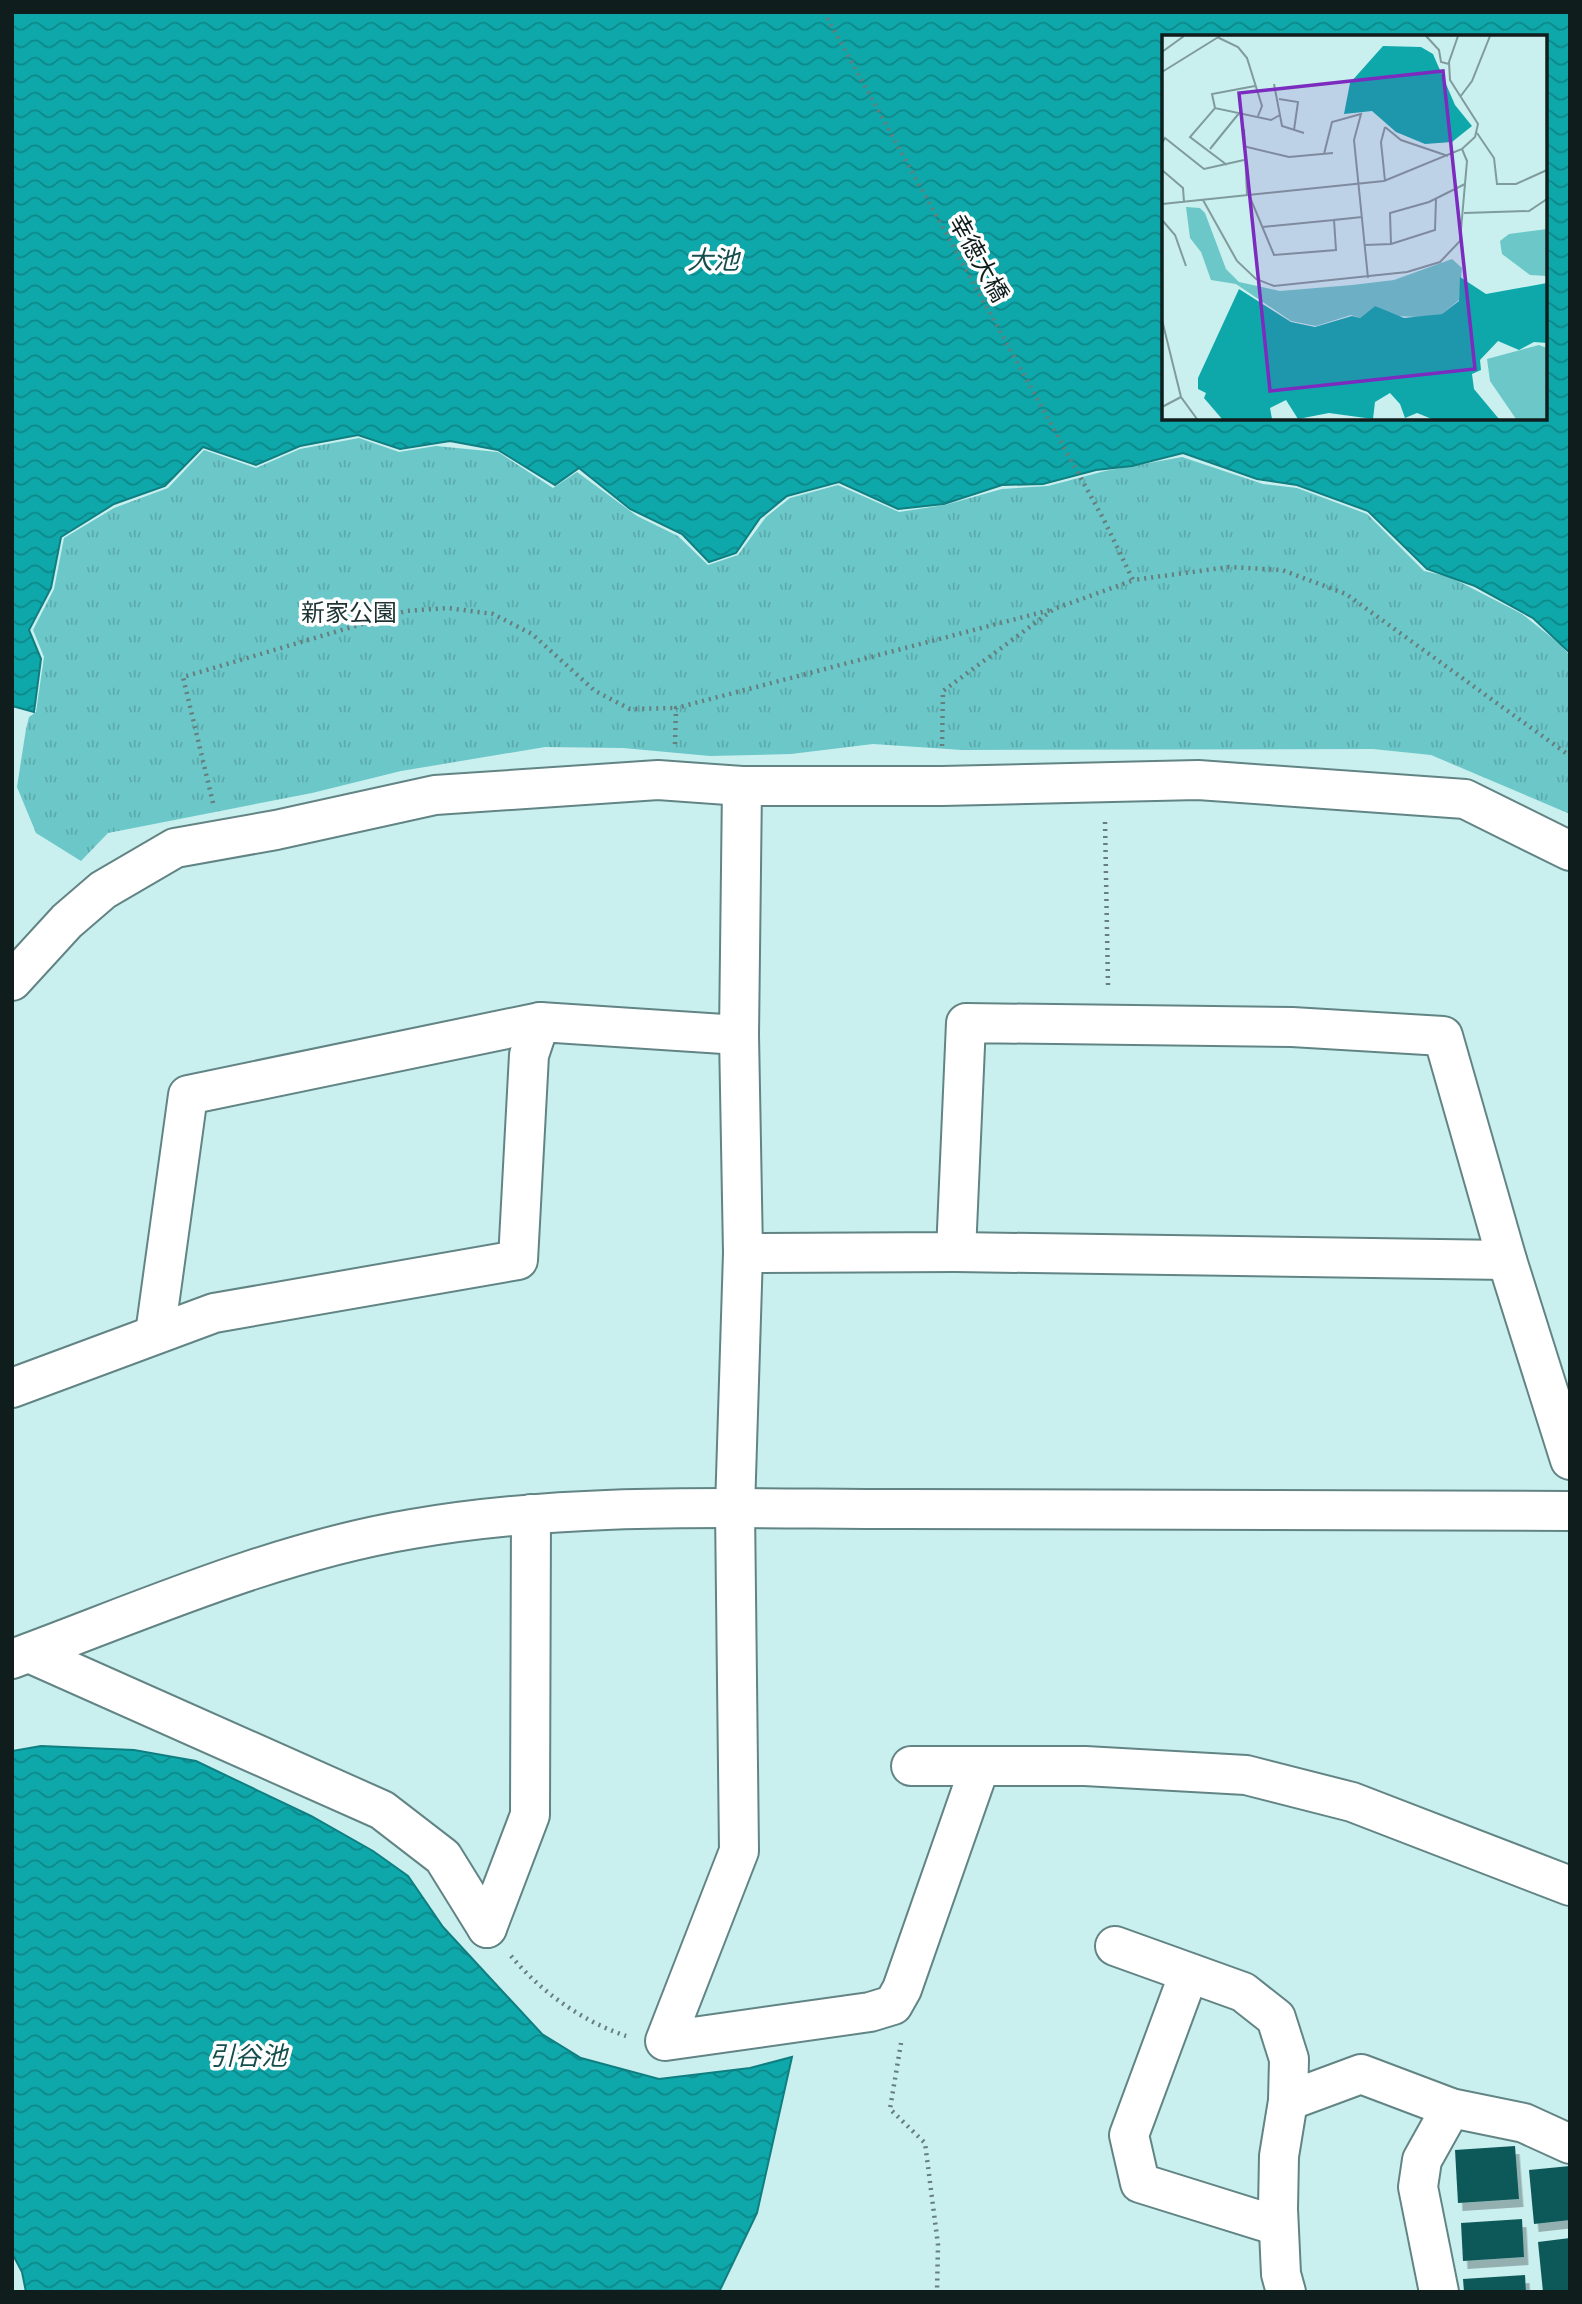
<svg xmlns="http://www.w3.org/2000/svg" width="1582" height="2304" font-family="Arial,'Noto Sans JP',sans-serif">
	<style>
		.park { fill: url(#park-tufts) }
		.water { fill: url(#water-waves); stroke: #0f7e80; stroke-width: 2; fill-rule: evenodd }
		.building { fill: #0f5859; filter: url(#shadow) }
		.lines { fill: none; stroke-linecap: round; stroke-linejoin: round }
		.minor-casing { stroke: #628484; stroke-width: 42 }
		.tertiary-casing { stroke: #628484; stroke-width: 42 }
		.path { stroke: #667e7e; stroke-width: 4.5; stroke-dasharray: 2 5; stroke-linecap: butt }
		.minor { stroke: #fff; stroke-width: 38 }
		.tertiary { stroke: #fff; stroke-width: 38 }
		.labels { text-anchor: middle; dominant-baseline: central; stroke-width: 7; stroke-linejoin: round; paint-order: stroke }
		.street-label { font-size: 24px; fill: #101d1d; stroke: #fff }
		.park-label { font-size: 24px; fill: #1d3333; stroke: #fff }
		.water-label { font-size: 26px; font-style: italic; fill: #164e4e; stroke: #fff }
		.inset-road { fill: none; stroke: #809b9b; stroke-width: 2 }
		.view { fill: #7b2cbf; fill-opacity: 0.15; stroke: #7b2cbf; stroke-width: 3.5 }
		.inset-edge { fill: none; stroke: #101d1d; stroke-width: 3.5 }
	</style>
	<defs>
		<pattern id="park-tufts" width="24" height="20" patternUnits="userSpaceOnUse" patternTransform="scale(1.75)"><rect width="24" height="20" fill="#6bc7c8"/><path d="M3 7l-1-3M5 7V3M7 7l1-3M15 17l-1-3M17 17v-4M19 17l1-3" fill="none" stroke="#5caaab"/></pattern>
		<pattern id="water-waves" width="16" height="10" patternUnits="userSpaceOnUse" patternTransform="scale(1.75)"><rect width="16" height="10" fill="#0fa8aa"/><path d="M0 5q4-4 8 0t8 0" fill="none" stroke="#0d888a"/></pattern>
		<filter id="shadow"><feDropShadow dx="4.5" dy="8" stdDeviation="0" flood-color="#0004"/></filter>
	</defs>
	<rect width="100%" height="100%" fill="#caefef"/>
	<!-- park -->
	<path class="park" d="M359,438l40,14 37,-6 62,6 55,36 24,-16 60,44 41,20 30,29 30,-10 28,-38 24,-19 48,-13 61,27 46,-7 57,-16 46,-3 57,-15 77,-14 81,27 34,4 70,26 57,57 26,6 72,37 39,31 9,11v158l-139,-59 -58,-6 -411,1 -89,-6 -82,10 -81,2 -87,-8 -78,-1 -144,24 -89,22 -204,40 -27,28 -45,-28 -19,-46 9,-58 3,-12 7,-5 8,-55 -11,-27 21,-41 10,-51 50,-30 54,-20 36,-38 52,18 44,-19z"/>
	<!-- water -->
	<g class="water">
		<path d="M12,12h1558v641l-37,-35 -58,-32 -48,-17 -59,-58 -71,-26 -40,-6 -74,-26 -51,13 -36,4 -53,14 -41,1 -58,19 -46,5 -59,-27 -52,14 -27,22 -24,35 -27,9 -27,-28 -52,-25 -51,-41 -24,17 -57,-35 -48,-9 -50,8 -42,-14 -58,11 -44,19 -53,-18 -38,39 -51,18 -53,33 -10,51 -22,42 12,29 -7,53 -22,-6zM1164,37h381v381h-381z"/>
		<path d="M41,1746l93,4 62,11 115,55 62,35 35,25 35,51 99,107 39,24 78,21 91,-11 42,-11 -35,156 -37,77 -694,2 -4,-20 -10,-19v-502z"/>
	</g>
	<!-- building -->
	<g class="building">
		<path d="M1515,2146l4,53 -61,4 -3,-53z"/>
		<path d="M1570,2166v54l-36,4 -5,-54z"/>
		<path d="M1522,2219l2,38 -61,4 -2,-38z"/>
		<path d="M1570,2238v54h-27l-5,-50z"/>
		<path d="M1525,2275l1,17h-62l-1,-13z"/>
	</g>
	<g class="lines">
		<!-- minor casing -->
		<g class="minor-casing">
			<g id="minor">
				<path d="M742,786l-3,249 4,218 -8,256 4,342 -74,190 205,-29 23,-7 9,-16 78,-223"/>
				<path d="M12,981l55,-60 36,-31 72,-42 101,-18 159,-35 223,-15 84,6h200l256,-6 267,19 105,52"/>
				<path d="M956,1252l551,8"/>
				<path d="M743,1253l213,-1 10,-229 326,4 151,9 64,224 63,200"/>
				<path d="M155,1334l33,-239 352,-73"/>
				<path d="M12,1388l202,-75 304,-53 11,-205 11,-33 199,13"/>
				<path d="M29,1653l353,157 61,47 44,71"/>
				<path d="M911,1766h174l161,9 106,27 218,84"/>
				<path d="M487,1928l43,-113 1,-301"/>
				<path d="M1115,1946l128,46 33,26 13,41 -1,42 -9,55 -1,53 3,65 5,18"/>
				<path d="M1189,1973l-60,162 11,48 138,43"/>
				<path d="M1288,2101l73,-27 90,34 73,15 46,21"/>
				<path d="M1439,2292l-21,-105 4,-27 29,-52"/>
			</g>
		</g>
		<!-- tertiary casing -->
		<g class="tertiary-casing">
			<path id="tertiary" d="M12,1659c130,-48 262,-107 400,-130 161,-28 328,-20 491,-20 222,1 444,2 667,2"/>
		</g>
		<!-- path -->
		<g class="path">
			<path d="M824,12l280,508 29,60 96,-13 53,3 64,24 224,162"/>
			<path d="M675,744l1,-36 378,-99"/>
			<path d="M942,746l1,-55 111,-82 80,-29"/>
			<path d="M213,803l-30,-126 223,-66 42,-3 45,6 39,20 63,57 35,18 46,-1"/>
			<path d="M1105,822l3,163"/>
			<path d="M511,1956c30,36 71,65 115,80"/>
			<path d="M901,2043l-11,66 35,34 13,102 -1,47"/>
		</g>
		<!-- minor -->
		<use href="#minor" class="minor"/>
		<!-- tertiary -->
		<use href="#tertiary" class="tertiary"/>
	</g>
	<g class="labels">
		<!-- street labels -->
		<g class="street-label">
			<text transform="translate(979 258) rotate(61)">幸徳大橋</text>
		</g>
		<!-- park labels -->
		<g class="park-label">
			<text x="349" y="612">新家公園</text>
		</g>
		<!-- water labels -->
		<g class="water-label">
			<text x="713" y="260">大池</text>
			<text x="248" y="2056">引谷池</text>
		</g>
	</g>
	<!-- overview -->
	<g transform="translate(1162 35)">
		<rect width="385" height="385" fill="#caefef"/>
		<path d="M385,194v47l-17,-1 -28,-21 -2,-13 9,-7zM377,310l8,3v71h-31l-26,-38 -3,-22z" fill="#6bc7c8"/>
		<path d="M24,172l14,1 5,5 21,56 13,13 41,9 72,-6 42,-5 58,-21 10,9 -3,32 -17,14 -20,3 -28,-1 -19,-10 -15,12 -9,-3 -35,11 -25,-5 -55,-37 -25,-4 -10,-28 -11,-14z" fill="#6bc7c8"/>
		<path d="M221,11l38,1 12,7 22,51 17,21 -20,16 -27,2 -29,-12 -24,-21 -28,3 6,-31zM298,242l26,17 61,-11v60l-13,-1 -15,8 -21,-9 -18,19 1,10 -9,4 2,15 25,30h-67l-15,-6 -12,5 -5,-14 -10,-11 -15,9 -2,17 -44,-6 -31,6 -12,-19 -16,8 2,11h-50l-18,-21 2,-5 -8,-4v-11l41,-89 52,33 24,5 37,-11 8,2 15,-12 29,12 38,-4 17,-13z" fill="#0fa8aa"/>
		<path class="inset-road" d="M264,1l13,14 2,12 8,2M55,2l21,10 9,11 15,48 -4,10M0,17l22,-16M0,37l58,-36M112,49l8,42 22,7M298,62l12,-16 18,-45M117,64l19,3 -4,28M53,73l-3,-14 43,-8M223,92l16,13 47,16M82,94l3,66M315,98l17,25 3,26h19l31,-14M0,108l3,-5 39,31 40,-9M81,111l46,11 44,-4M48,114l30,-37M162,119l8,-32 29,-8 -7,26 14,138M65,130l-37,-28 25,-29 56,12 9,-5M0,135l21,18 1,14M223,146l-4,-39 4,-15M87,160l25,60 62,-5 -2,-30 28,-3M41,165l34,61 19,18 18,7 133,-14 33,-10 20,-21 7,-80 -5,-12M0,169l222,-23 78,-32 13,-12 3,-13 -28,-44 -1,-18 9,-26M302,178l65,-2 18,-12M0,185l13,15 11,31M101,192l71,-7M229,209l44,-14 1,-31M203,210l26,-1 -1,-31 39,-11 36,-18M0,285l19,77 16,22M0,372l19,-10"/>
		<path class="view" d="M281,36l32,298 -205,22 -31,-298z"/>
		<rect width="385" height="385" class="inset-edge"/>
	</g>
	<!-- border -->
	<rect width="1582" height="2304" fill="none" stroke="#101d1d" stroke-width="28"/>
</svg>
